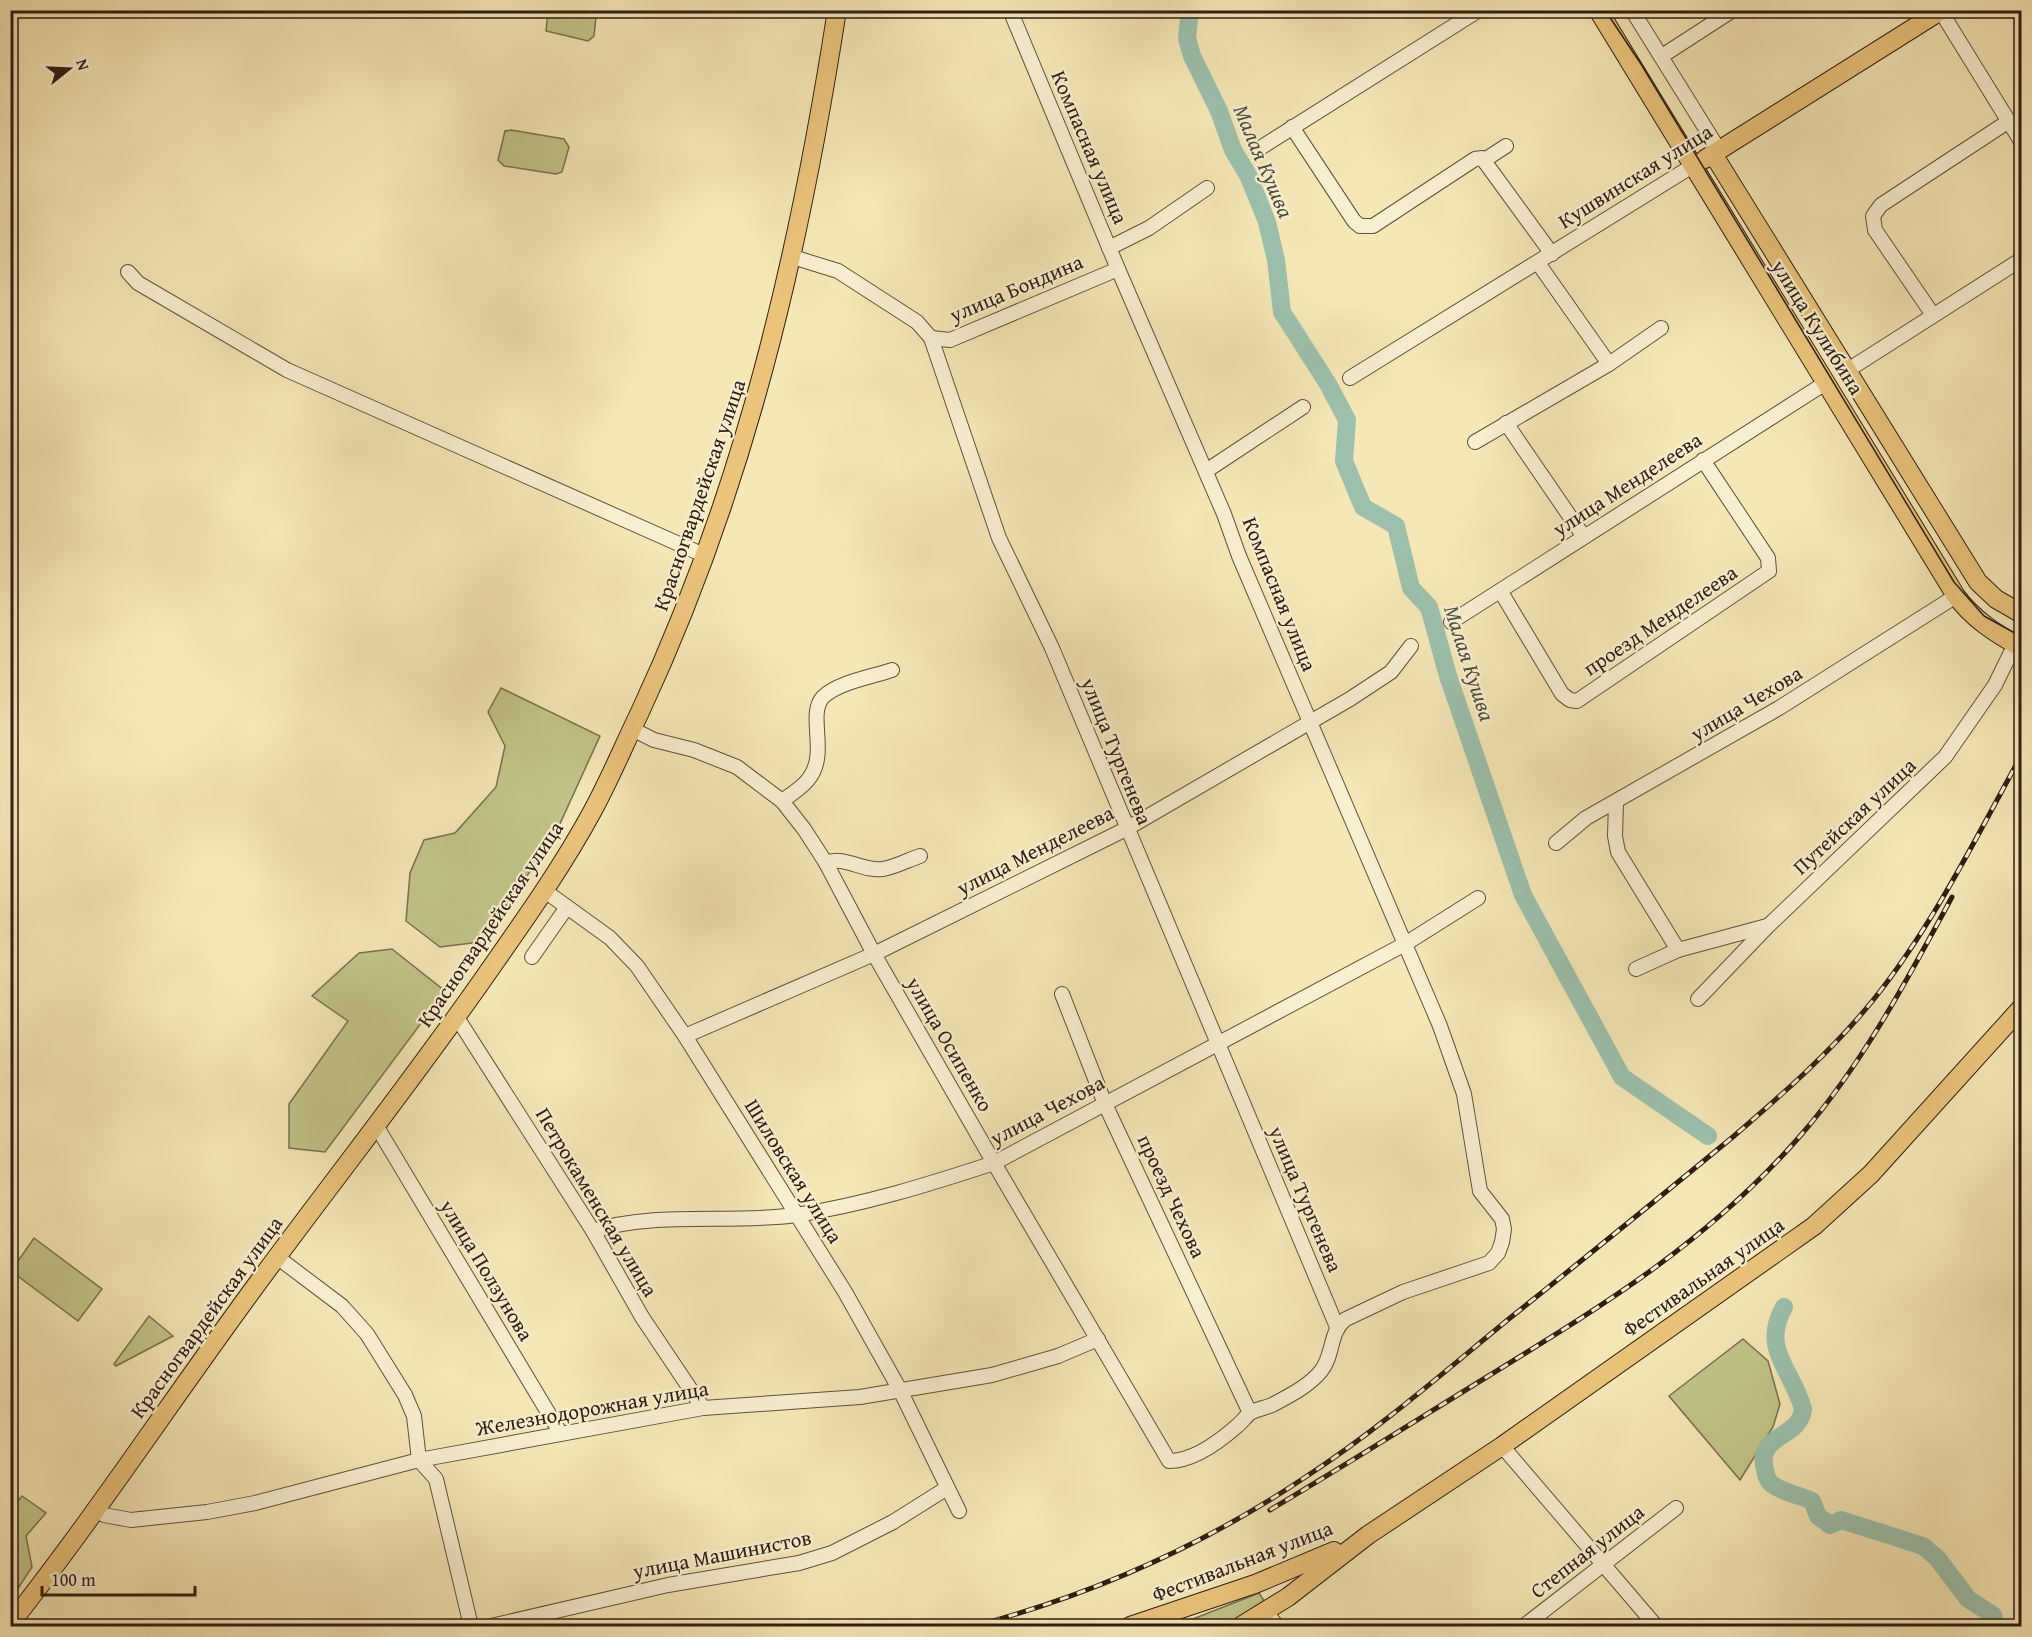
<svg xmlns="http://www.w3.org/2000/svg" width="2032" height="1637" font-family="'Gentium Book Plus',serif">
	<style>
		.green { fill: #c2c489; stroke: #78714e; stroke-width: 1.5 }
		.lines { fill: none; stroke-linecap: round; stroke-linejoin: round }
		.river { stroke: #9cc0ac; stroke-width: 18 }
		.minor-casing { stroke: #60503b; stroke-width: 16 }
		.major-casing { stroke: #2e1e12; stroke-width: 20 }
		.minor { stroke: #f8efd0; stroke-width: 14 }
		.major { stroke: #eac47b; stroke-width: 18 }
		.tram { stroke: #2e1e12; stroke-width: 1.5 }
		.rail-casing { stroke: #2e1e12; stroke-width: 5 }
		.rail { stroke: #f8efd0; stroke-width: 3; stroke-dasharray: 9; stroke-linecap: butt }
		.labels { text-anchor: middle; dominant-baseline: central; stroke-width: 4.5; stroke-linejoin: round; paint-order: stroke }
		.street-label { font-size: 21px; fill: #2e1e12; stroke: #f8efd0 }
		.water-label { font-size: 22px; font-style: italic; fill: #4f4f40; stroke: #f8efd0 }
	</style>
	<rect width="100%" height="100%" fill="#f5e7b6"/>
	<filter id="stains"><feTurbulence type="fractalNoise" baseFrequency=".00333" numOctaves="4"/><feColorMatrix values="0 0 0 0 .2 0 0 0 0 .09 0 0 0 0 .02 0 0 0 .5 -.17"/></filter>
	<radialGradient id="worn" r=".72"><stop offset=".6" stop-color="#630" stop-opacity="0"/><stop offset="1" stop-color="#630" stop-opacity=".3"/></radialGradient>
	<!-- green -->
	<g class="green">
		<path d="M548,11l48,5 -2,20 -6,5 -42,-10z"/>
		<path d="M511,130l53,9 5,8 -7,25 -6,2 -52,-8 -6,-6 7,-29z"/>
		<path d="M501,688l99,48 -47,103 -73,103 -40,5 -34,-26 4,-48 14,-33 31,-7 41,-46 9,-41 -17,-34z"/>
		<path d="M392,949l53,42 -120,161 -36,-4v-44l59,-83 -36,-25 47,-43z"/>
		<path d="M34,1238l68,51 -24,32 -67,-50z"/>
		<path d="M149,1316l24,20 -57,30 -2,-2z"/>
		<path d="M1743,1339l25,22 12,43 -7,23 -33,53 -71,-84z"/>
		<path d="M22,1496l24,17 -20,23 6,31 -21,32v-101l6,4z"/>
		<path d="M1259,1593l7,11 -44,22h-47z"/>
	</g>
	<g class="lines">
		<!-- river -->
		<g class="river">
			<path d="M1190,10l-3,28 5,18 27,55 14,39 15,25 19,47 9,38 6,52 46,72 19,36 -3,41 19,46 33,19 15,62 18,19 19,69 75,219 99,182 86,59"/>
			<path d="M1784,1307c-24,43 9,63 19,102 -3,30 -48,25 -38,61 1,6 3,12 8,15 11,8 27,10 39,16l6,15 12,9 11,-5 82,26 15,13 30,40 25,16 3,11"/>
		</g>
		<!-- minor casing -->
		<g class="minor-casing">
			<g id="minor">
				<path d="M1632,10l87,140"/>
				<path d="M1940,10l82,133"/>
				<path d="M1662,56l71,-46"/>
				<path d="M1292,127l62,94 6,5h13l102,-67 7,-1 70,96"/>
				<path d="M1257,150l222,-140"/>
				<path d="M1486,159l20,-13"/>
				<path d="M1109,248l40,-20 58,-40"/>
				<path d="M793,257l45,14 79,51 14,16 68,200 53,110 285,679"/>
				<path d="M1538,263l71,101"/>
				<path d="M128,272l10,11 149,87 419,186"/>
				<path d="M1933,315l-58,-85 -2,-14 8,-11 128,-84"/>
				<path d="M931,338l19,2 168,-71"/>
				<path d="M1848,370l174,-111"/>
				<path d="M1350,378l344,-213"/>
				<path d="M1506,423l78,114"/>
				<path d="M1475,442l134,-78 52,-36"/>
				<path d="M1206,471l97,-64"/>
				<path d="M1501,592l61,102 8,6 7,1 192,-130 -1,-13 -65,-98"/>
				<path d="M1451,622l376,-240"/>
				<path d="M632,729l22,11 40,10 43,17 45,34 22,28 22,34 48,91 120,209 175,298c24,0 51,-20 68,-35 5,-4 9,-10 13,-13 7,-4 15,-5 22,-8 17,-9 37,-19 49,-34 13,-16 8,-40 25,-52l57,-27 86,-29 9,-10 4,-11 2,-13 -2,-10 -22,-28 -16,-97 -24,-68 -201,-470 -15,-42 -106,-245 -108,-259"/>
				<path d="M782,801c9,-7 22,-14 28,-24 18,-25 -3,-63 13,-80 16,-15 49,-20 69,-27"/>
				<path d="M1616,803l-1,33 3,16 60,98 89,-24"/>
				<path d="M1556,843l30,-25 193,-110 177,-112"/>
				<path d="M826,863c18,-8 37,9 57,6 12,-2 25,-9 37,-13"/>
				<path d="M545,891l65,47 27,28 48,70 160,256 55,98 59,121"/>
				<path d="M532,957l35,-50"/>
				<path d="M1636,969l42,-19"/>
				<path d="M1062,994l43,110 145,309"/>
				<path d="M1698,999l70,-73 177,-169 50,-72 20,-41"/>
				<path d="M456,1016l137,215 49,86 61,91"/>
				<path d="M685,1036l189,-82 252,-125 224,-130 41,-27 20,-26"/>
				<path d="M377,1127l184,307"/>
				<path d="M593,1231c60,-20 138,-7 203,-16 67,-10 134,-31 198,-52l411,-219 73,-46"/>
				<path d="M277,1257l65,49 25,28 38,61 9,21 5,44 17,19 35,147"/>
				<path d="M1502,1446l154,180"/>
				<path d="M95,1508l9,7 27,5 76,-8 48,-9 164,-43 284,-52 157,-11 132,-22 66,-19 40,-17"/>
				<path d="M1266,1612l11,14"/>
				<path d="M491,1626l177,-41 131,-22 33,-10 61,-31 54,-34"/>
				<path d="M1524,1626l152,-118"/>
			</g>
		</g>
		<!-- major casing -->
		<g class="major-casing">
			<g id="major">
				<path d="M1598,10l358,586c17,23 40,38 66,52"/>
				<path d="M1713,154l265,428 18,17 26,15"/>
				<path d="M1705,159l237,-149"/>
				<path d="M10,1624c94,-119 176,-246 267,-367 70,-94 142,-186 209,-282 37,-53 75,-106 106,-163 18,-33 32,-67 48,-100 105,-225 159,-457 197,-702"/>
				<path d="M1130,1626l125,-42 79,-33"/>
				<path d="M1241,1626l47,-29 80,-62 134,-89 312,-220 57,-52 151,-167"/>
			</g>
		</g>
		<!-- minor -->
		<use href="#minor" class="minor"/>
		<!-- major -->
		<use href="#major" class="major"/>
		<!-- tram -->
		<path class="tram" d="M1605,10l36,54 313,518 30,34 38,21"/>
		<!-- rail casing -->
		<g class="rail-casing">
			<g id="rail">
				<path d="M1270,1510c74,-44 147,-90 220,-135 117,-72 220,-135 311,-240 62,-72 106,-155 151,-238"/>
				<path d="M974,1626c118,-31 232,-82 333,-150 72,-47 137,-104 203,-158 75,-60 150,-121 224,-182 50,-43 99,-86 140,-137 59,-74 102,-161 148,-245"/>
			</g>
		</g>
		<!-- rail -->
		<use href="#rail" class="rail"/>
	</g>
	<g class="labels">
		<!-- street labels -->
		<g class="street-label">
			<text transform="translate(1090 147) rotate(67)">Компасная улица</text>
			<text transform="translate(1635 176) rotate(-32)">Кушвинская улица</text>
			<text transform="translate(1016 288) rotate(-23)">улица Бондина</text>
			<text transform="translate(1818 327) rotate(58)">улица Кулибина</text>
			<text transform="translate(1627 484) rotate(-33)">улица Менделеева</text>
			<text transform="translate(699 495) rotate(-71)">Красногвардейская улица</text>
			<text transform="translate(1280 594) rotate(68)">Компасная улица</text>
			<text transform="translate(1660 620) rotate(-34)">проезд Менделеева</text>
			<text transform="translate(1746 703) rotate(-31)">улица Чехова</text>
			<text transform="translate(1117 751) rotate(68)">улица Тургенева</text>
			<text transform="translate(1854 816) rotate(-43)">Путейская улица</text>
			<text transform="translate(1035 850) rotate(-27)">улица Менделеева</text>
			<text transform="translate(490 924) rotate(-56)">Красногвардейская улица</text>
			<text transform="translate(950 1044) rotate(60)">улица Осипенко</text>
			<text transform="translate(1047 1110) rotate(-28)">улица Чехова</text>
			<text transform="translate(794 1171) rotate(58)">Шиловская улица</text>
			<text transform="translate(1172 1196) rotate(65)">проезд Чехова</text>
			<text transform="translate(1306 1199) rotate(67)">улица Тургенева</text>
			<text transform="translate(597 1202) rotate(59)">Петрокаменская улица</text>
			<text transform="translate(487 1270) rotate(59)">улица Ползунова</text>
			<text transform="translate(1703 1277) rotate(-35)">Фестивальная улица</text>
			<text transform="translate(206 1317) rotate(-54)">Красногвардейская улица</text>
			<text transform="translate(592 1408) rotate(-10)">Железнодорожная улица</text>
			<text transform="translate(1587 1551) rotate(-38)">Степная улица</text>
			<text transform="translate(722 1554) rotate(-11)">улица Машинистов</text>
			<text transform="translate(1242 1561) rotate(-21)">Фестивальная улица</text>
		</g>
		<!-- water labels -->
		<g class="water-label">
			<text transform="translate(1264 161) rotate(67)">Малая Кушва</text>
			<text transform="translate(1470 663) rotate(72)">Малая Кушва</text>
		</g>
	</g>
	<!-- margin -->
	<rect width="2032" height="1637" fill="none" stroke="#f5e7b6" stroke-width="36"/>
	<rect x="12" y="12" width="2008" height="1613" fill="none" stroke="#2e1e12" stroke-width="3"/>
	<rect x="18" y="18" width="1996" height="1601" fill="none" stroke="#2e1e12" stroke-width="1.5"/>
	<!-- north arrow -->
	<g transform="translate(69 69) rotate(72)" stroke="#f8efd0" stroke-width="4.5" paint-order="stroke">
	<path d="M0-4.5L10 22L0 15L-10 22Z" fill="#2e1e12"/>
	<text y="-9" font-size="16" font-weight="bold" text-anchor="middle" fill="#2e1e12">N</text>
	</g>
	<!-- scale -->
	<path d="M42 1586v9h153v-9" fill="none" stroke="#2e1e12" stroke-width="3"/>
	<text x="51" y="1586" font-size="18" fill="#2e1e12" stroke="#f8efd0" stroke-width="4.5" paint-order="stroke">100 m</text>
	<rect width="100%" height="100%" filter="url(#stains)"/>
	<rect width="100%" height="100%" fill="url(#worn)"/>
</svg>
